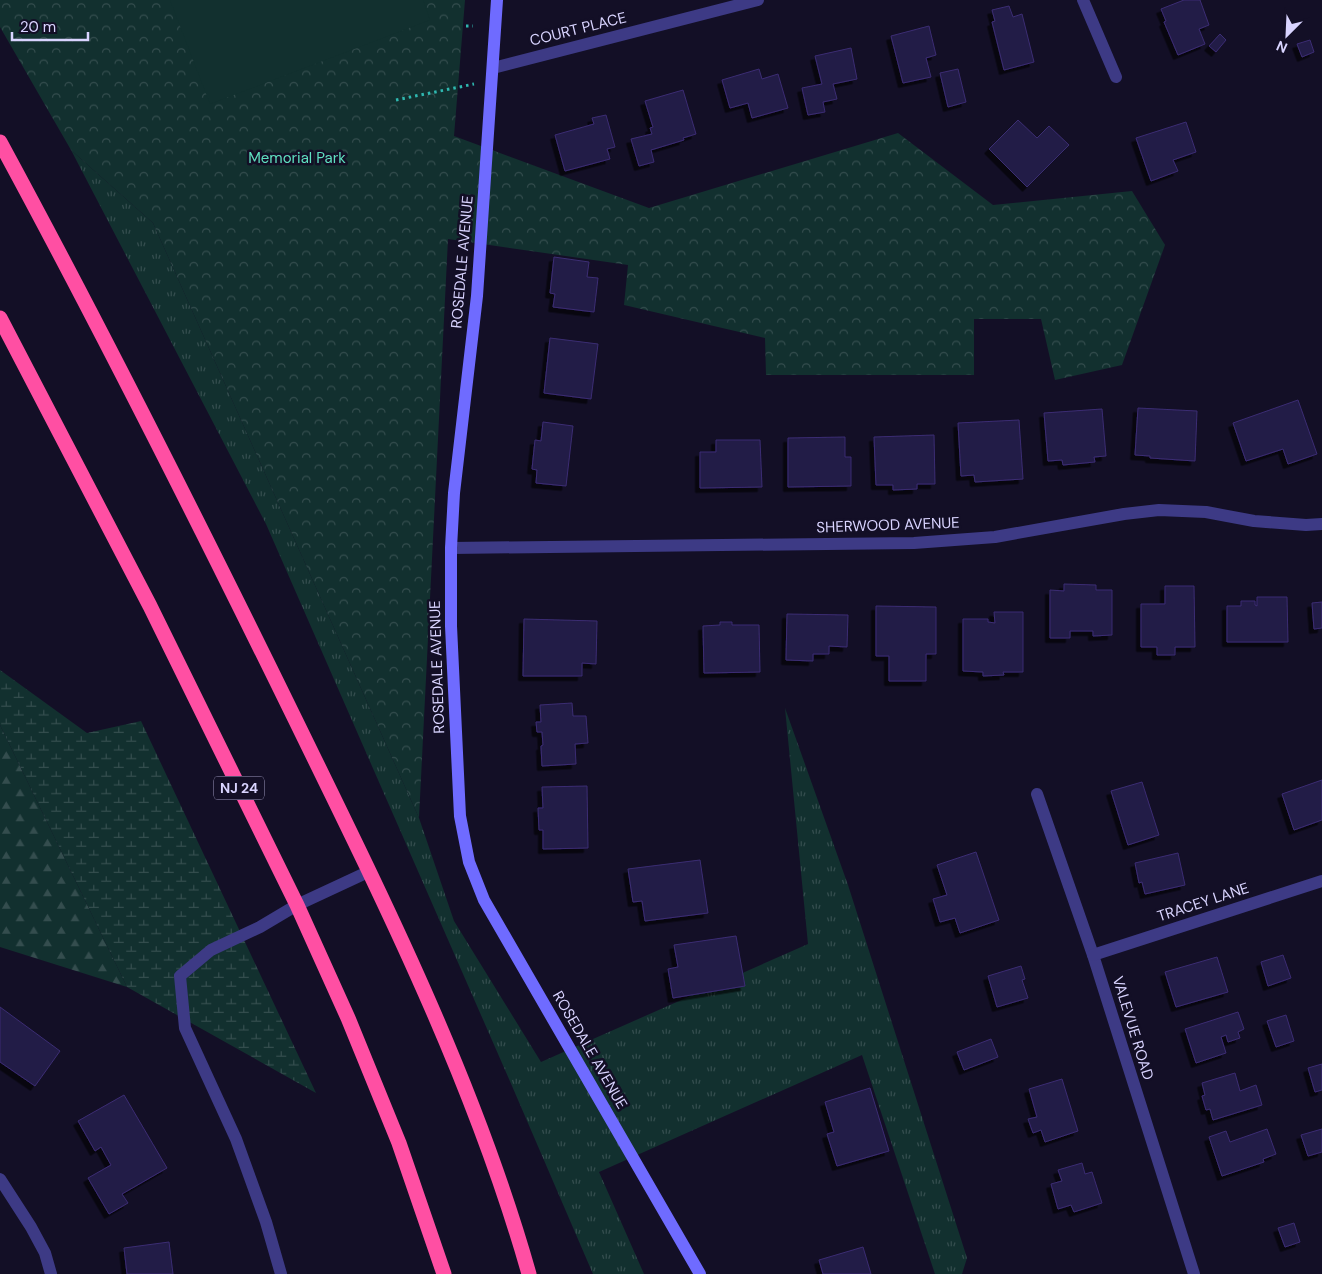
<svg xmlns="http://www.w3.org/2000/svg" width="1322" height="1274" font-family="'DM Sans',sans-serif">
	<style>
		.grass { fill: url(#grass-tufts) }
		.forest { fill: url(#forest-firs) }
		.wetland { fill: url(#wetland-marsh) }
		.park { fill: url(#park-crowns) }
		.pitch { fill: #12302f }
		.building { fill: #241b47; stroke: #3b2d73; filter: url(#shadow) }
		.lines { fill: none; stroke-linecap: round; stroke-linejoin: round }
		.path { stroke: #2fb8b0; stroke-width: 3; stroke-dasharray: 2.5 4; stroke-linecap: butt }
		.lane { stroke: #3d3a85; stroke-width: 12 }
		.street { stroke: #3d3a85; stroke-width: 12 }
		.secondary { stroke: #6f6bff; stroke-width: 12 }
		.highway { stroke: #ff4fa3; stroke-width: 15 }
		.labels { text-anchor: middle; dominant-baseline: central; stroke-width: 5; stroke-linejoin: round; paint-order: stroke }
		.shield { fill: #130f26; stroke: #9e99be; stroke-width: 1 }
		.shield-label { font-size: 14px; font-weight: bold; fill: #d9d4ff }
		.street-label { font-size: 15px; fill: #d9d4ff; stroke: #130f26 }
		.park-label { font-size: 15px; fill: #5fe0c0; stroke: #130f26 }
	</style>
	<defs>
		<pattern id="grass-tufts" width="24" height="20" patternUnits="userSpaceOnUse" patternTransform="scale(1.25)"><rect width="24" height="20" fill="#12302f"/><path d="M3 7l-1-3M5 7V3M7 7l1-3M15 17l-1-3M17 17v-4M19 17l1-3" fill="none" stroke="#344d4e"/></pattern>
		<pattern id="forest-firs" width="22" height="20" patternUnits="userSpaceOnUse" patternTransform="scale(1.25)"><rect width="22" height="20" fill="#12302f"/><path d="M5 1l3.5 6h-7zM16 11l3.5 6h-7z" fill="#344d4e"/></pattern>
		<pattern id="wetland-marsh" width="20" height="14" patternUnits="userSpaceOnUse" patternTransform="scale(1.25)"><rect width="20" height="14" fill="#12302f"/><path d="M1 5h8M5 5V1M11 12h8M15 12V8" fill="none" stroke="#344d4e"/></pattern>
		<pattern id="park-crowns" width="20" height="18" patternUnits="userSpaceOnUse" patternTransform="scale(1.25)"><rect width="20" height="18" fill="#12302f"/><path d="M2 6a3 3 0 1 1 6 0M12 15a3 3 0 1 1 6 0" fill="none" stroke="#344d4e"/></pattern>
		<filter id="shadow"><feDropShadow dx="-4.5" dy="4.5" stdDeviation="0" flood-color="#0009"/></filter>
	</defs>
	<rect width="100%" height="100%" fill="#130f26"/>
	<!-- grass -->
	<path class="grass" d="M71,150l82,73 266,595 35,103 87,141 267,-118 -23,-236 63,177 119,373 -5,16h-27l-73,-219 -263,117 45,102h-51l-84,-195 -243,-555z"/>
	<!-- forest -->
	<path class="forest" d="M0,725l127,262 -127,-40z"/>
	<!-- wetland -->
	<path class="wetland" d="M0,670l87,63 54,-12 175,372 -189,-106 -127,-262z"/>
	<!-- park -->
	<path class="park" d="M0,0h465l-11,136 195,72 249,-75 95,72 139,-14 33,54 -43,120 -67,15 -14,-61h-67v56h-208l-1,-37 -141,-33 4,-40 -180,-26 -29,579 -266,-595 -82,-73 -71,-123z"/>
	<!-- pitch -->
	<path class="pitch" d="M170,0h253l7,20 -220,84z"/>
	<!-- building -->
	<g class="building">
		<path d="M1184,0h16l9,25 -10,4 6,15 -27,11 -14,-33 2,-1 -5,-12z"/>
		<path d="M1009,6l4,11 9,-3 12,48 -30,8 -12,-48 3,-1 -3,-11z"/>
		<path d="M929,26l7,29 -10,3 5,19 -28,6 -12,-47z"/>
		<path d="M1220,34l6,6 -10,12 -7,-6z"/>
		<path d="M1310,40l4,12 -12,5 -5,-13z"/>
		<path d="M851,48l6,31 -24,5 4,15 -14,3 2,10 -17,3 -6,-27 20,-4 -7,-28z"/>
		<path d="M759,69l3,10 16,-5 10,34 -36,10 -4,-15 -18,5 -8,-28z"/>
		<path d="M958,69l8,33 -18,5 -8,-34z"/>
		<path d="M683,90l13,44 -13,4 1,2 -33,10 3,12 -15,4 -8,-27 21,-5 -2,-6 3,-1 -8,-26z"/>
		<path d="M606,115l9,32 -8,2 3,10 -45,12 -10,-36 39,-11 -2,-6z"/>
		<path d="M1018,120l19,18 12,-12 20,19 -42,42 -38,-38z"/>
		<path d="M1186,122l10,30 -23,8 5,11 -27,10 -15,-43z"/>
		<path d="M554,257l35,5 -2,15 11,1 -4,34 -41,-5 2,-13 -5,-1z"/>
		<path d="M550,338l48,6 -7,55 -47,-6z"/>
		<path d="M1298,400l19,54 -29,10 -5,-15 -37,12 -13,-38z"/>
		<path d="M1138,408l59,3 -2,50 -45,-3v-2l-15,-1z"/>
		<path d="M1102,409l4,47 -12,1 1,5 -32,3 -1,-5 -14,1 -4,-48z"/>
		<path d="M1019,420l4,59 -48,3 -1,-7 -13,1 -3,-53z"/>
		<path d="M543,422l30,4 -7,60 -30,-3 1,-13 -5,-1 3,-29 6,1z"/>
		<path d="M934,435l1,49h-18v5l-24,1v-5h-17l-2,-48z"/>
		<path d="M845,437v20h6v29l-63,1v-49z"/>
		<path d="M716,440h44l2,47 -62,1v-36h16z"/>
		<path d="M1064,584l32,1v5h16v45l-19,1v-5h-23v7h-20v-48l14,1z"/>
		<path d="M1165,586h29l1,61h-20v8h-18v-8h-16v-43h24z"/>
		<path d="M1257,597h30l1,45h-61v-36h14v-5h14v4l2,1z"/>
		<path d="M1322,602v26l-8,1 -2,-26z"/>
		<path d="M876,606l60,1v47h-10v27h-37v-25h-13z"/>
		<path d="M994,612h29v60h-20l1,3 -21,1v-4l-20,-1v-52h25v3l7,1z"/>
		<path d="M787,614l61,1 -1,32 -18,-1v8h-16v7l-27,-1z"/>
		<path d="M524,619l73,2 -1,43 -14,-1v13h-59z"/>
		<path d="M720,622h12v3h27l1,47 -56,1 -1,-47 17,-1z"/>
		<path d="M572,703l1,13h13l2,27 -13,1 1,20 -34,2 -1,-20 2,-1 -1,-13h-5l-1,-10h5l-1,-17z"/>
		<path d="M1322,780v40l-28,10 -12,-36z"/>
		<path d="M1142,782l17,53 -31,10 -17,-54z"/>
		<path d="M587,786l1,62 -45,1v-19h-4l-1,-22h5l-1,-21z"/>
		<path d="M976,852l23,68 -39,13 -5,-15 -15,4 -7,-23 14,-4 -10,-30z"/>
		<path d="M1178,853l7,32 -40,9 -3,-12 -3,1 -4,-20z"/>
		<path d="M700,860l8,53 -63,8 -3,-20 -9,1 -5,-33z"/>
		<path d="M736,936l9,50 -72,12 -5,-29 10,-2 -4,-22z"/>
		<path d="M1283,955l8,23 -23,8 -7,-24z"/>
		<path d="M1217,957l11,35 -52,15 -11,-35z"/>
		<path d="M1021,966l4,13 -3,1 6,18 -31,9 -9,-31z"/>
		<path d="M0,1007l60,44 -25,35 -35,-24z"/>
		<path d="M1238,1012l6,17 -6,3 2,6 -12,4 -2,-7 -5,2 5,16 -30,10 -11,-34z"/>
		<path d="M1286,1015l8,26 -18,6 -9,-26z"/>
		<path d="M991,1039l7,18 -34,13 -7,-18z"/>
		<path d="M1322,1064v26l-7,2 -7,-24z"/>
		<path d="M1235,1073l5,18 16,-6 6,20 -49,15 -3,-11 -4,1 -4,-14 3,-1 -3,-12z"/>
		<path d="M1062,1079l16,52 -33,11 -4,-12 -8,3 -5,-14 9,-2 -8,-28z"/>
		<path d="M870,1088l19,63 -52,15 -10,-32 7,-2 -9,-30z"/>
		<path d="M124,1095l43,73 -45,26 6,9 -19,11 -21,-36 23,-13 -10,-18 -6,4 -17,-30z"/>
		<path d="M1267,1129l9,25 -13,5 1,3 -42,14 -13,-39 17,-6 4,11z"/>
		<path d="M1322,1129v23l-14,4 -7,-21z"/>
		<path d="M1082,1163l3,11 7,-2 10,31 -28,9 -3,-7 -13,4 -7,-25 11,-3 -4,-11z"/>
		<path d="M1294,1223l6,19 -15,5 -7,-19z"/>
		<path d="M169,1242l4,32h-46l-3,-26z"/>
		<path d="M863,1247l8,27h-48l-4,-14z"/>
	</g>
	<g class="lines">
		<!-- path -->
		<g class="path">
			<path d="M466,26h7"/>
			<path d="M396,100l78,-16"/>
		</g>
		<!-- lane -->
		<path class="lane" d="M281,1274l-15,-52 -30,-83 -51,-111 -5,-52 31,-26 49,-23 37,-22 73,-34"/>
		<!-- street -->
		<g class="street">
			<path d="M1083,0l33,77"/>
			<path d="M493,68l265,-68"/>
			<path d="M451,548l463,-5 81,-6 129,-23 35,-4 47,2 48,9 52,4 16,-1"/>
			<path d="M1037,794l56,161 101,319"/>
			<path d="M1093,955l229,-74"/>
			<path d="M0,1179l31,48 14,26 6,21"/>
		</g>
		<!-- secondary -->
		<path class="secondary" d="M497,0l-20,296 -23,197 -3,55v78l9,190 9,46 15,38 216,374"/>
		<!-- highway -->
		<g class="highway">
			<path d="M0,142c103,190 200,383 295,577 88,180 179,361 234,555"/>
			<path d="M0,318l150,288 147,299 51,113 51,125 45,131"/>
		</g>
	</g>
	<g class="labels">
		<!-- shield labels -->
		<rect class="shield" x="214" y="776.5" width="50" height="23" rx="4"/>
		<g class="shield-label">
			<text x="239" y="788">NJ 24</text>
		</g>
		<!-- street labels -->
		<g class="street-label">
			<text transform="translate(578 29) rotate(-14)">COURT PLACE</text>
			<text transform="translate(462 262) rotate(-85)">ROSEDALE AVENUE</text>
			<text transform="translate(888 525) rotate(-2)">SHERWOOD AVENUE</text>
			<text transform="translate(437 667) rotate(-92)">ROSEDALE AVENUE</text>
			<text transform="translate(1203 902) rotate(-18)">TRACEY LANE</text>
			<text transform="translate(1133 1028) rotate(73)">VALEVUE ROAD</text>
			<text transform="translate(590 1050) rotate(60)">ROSEDALE AVENUE</text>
		</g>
		<!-- park labels -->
		<g class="park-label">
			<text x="297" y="158">Memorial Park</text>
		</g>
	</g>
	<!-- north arrow -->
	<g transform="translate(1287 35) rotate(204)" stroke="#130f26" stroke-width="4" paint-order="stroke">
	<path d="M0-4L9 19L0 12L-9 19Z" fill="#d9d4ff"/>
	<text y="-8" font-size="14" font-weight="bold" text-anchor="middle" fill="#d9d4ff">N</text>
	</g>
	<!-- scale -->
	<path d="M12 32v8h76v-8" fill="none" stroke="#d9d4ff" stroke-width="2.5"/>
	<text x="20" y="32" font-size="15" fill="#d9d4ff" stroke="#130f26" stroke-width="4" paint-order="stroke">20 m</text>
</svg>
